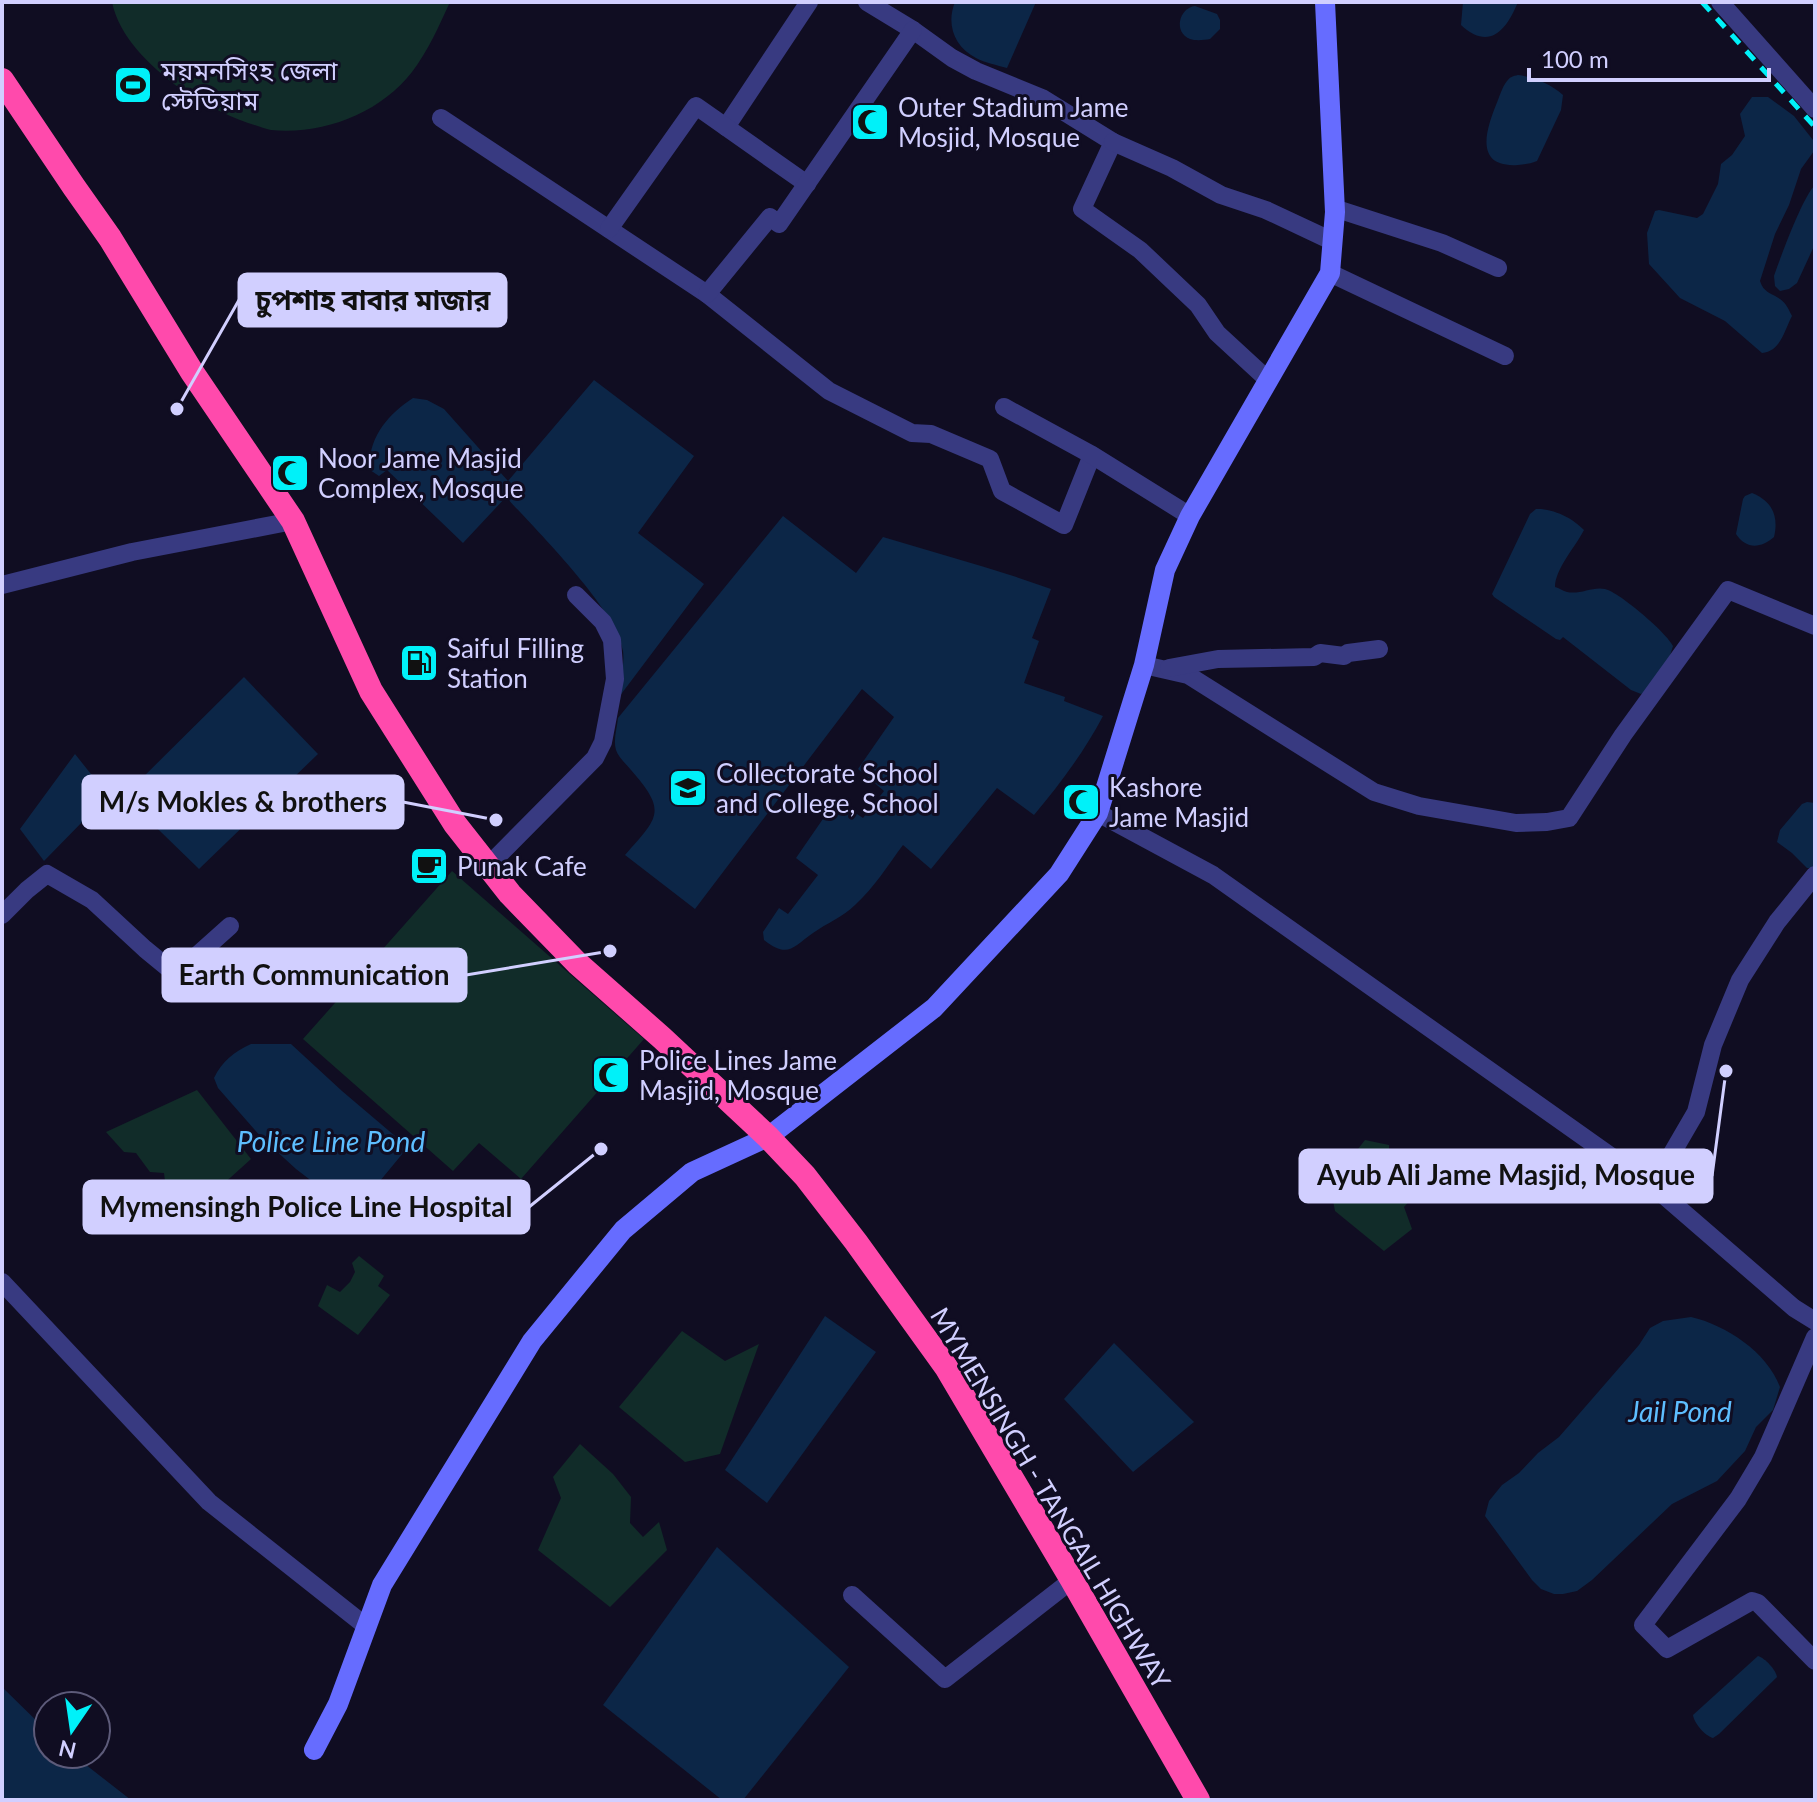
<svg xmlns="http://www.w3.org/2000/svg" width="1817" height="1802" font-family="Lato,'Noto Sans Bengali',sans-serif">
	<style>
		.green { fill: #112c29 }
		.water { fill: #0c2647 }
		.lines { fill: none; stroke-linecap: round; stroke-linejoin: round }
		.street { stroke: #383a81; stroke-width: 18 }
		.secondary { stroke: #666cff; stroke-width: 20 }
		.highway { stroke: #ff4aac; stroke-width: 24 }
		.rail { stroke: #00f1f9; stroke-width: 5; stroke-dasharray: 12 10; stroke-linecap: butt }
		.labels { text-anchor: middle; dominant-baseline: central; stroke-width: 6; stroke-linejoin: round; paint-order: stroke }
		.poi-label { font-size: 26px; fill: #d1cfff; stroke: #100d22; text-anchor: start }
		.street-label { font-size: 26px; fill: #d1cfff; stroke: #100d22 }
		.water-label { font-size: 28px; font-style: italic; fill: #5dbeff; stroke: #100d22 }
		.leader { fill: none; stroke: #d1cfff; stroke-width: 3 }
		.callout-dot { fill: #d1cfff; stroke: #100d22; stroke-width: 3 }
		.callout { fill: #d1cfff; stroke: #d1cfff; stroke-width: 3 }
		.callout-label { font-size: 28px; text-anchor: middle; font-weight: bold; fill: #111 }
	</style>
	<rect width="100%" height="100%" fill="#100d22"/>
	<!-- green -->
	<g class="green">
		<path d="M112,2h338c-11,24 -22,49 -38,70 -32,41 -88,63 -141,58 -7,-1 -15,-5 -23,-7 -25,-9 -48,-21 -70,-36 -28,-21 -59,-50 -66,-85z"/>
		<path d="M452,871l192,168 -123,140 -42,-36 -26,28 -150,-132z"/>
		<path d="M197,1090l54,69 -62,56 -21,-10 -4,-32 -14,-1 -14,-19 -12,-1 -18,-20z"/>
		<path d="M1365,1140l24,5v8l23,15 10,19 -18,20 8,22 -28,22 -49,-40 -5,-26z"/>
		<path d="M359,1256l25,20 -6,10 12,9 -32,40 -40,-29 9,-21 13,7 10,-10 5,-10 -3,-9z"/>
		<path d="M682,1331l43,30 34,-17 -39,110 -35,8 -66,-55z"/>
		<path d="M580,1444l33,30 18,23 -1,26 13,14 16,-15 8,28 -57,57 -72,-57 23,-52 -8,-21z"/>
	</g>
	<!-- water -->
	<g class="water">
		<path d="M955,2h81l-29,66c-10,-3 -22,-5 -31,-10 -22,-11 -30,-34 -21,-56z"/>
		<path d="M1463,2h55c-12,29 -29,49 -57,23z"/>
		<path d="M1195,6l22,8 3,6v9l-10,10c-6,1 -14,2 -20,0 -17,-7 -11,-31 5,-33z"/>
		<path d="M1518,75c16,2 33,9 45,20l-2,15 -24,51c-7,3 -12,3 -19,4 -43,3 -33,-33 -22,-60 3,-7 6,-18 11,-24 3,-4 6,-5 11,-6z"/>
		<path d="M1752,97h16l26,19 19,24 1,11 -13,18 -12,36 -14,29 -15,47c4,12 10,11 20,18 6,4 9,11 12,17 -8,15 -11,35 -30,37l-37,-32 -45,-23 -31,-34 -2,-31 8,-22 4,-1 38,8 6,-4 15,-30 3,-20 11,-9 13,-19 -5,-22z"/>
		<path d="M1815,185v59l-18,39 -8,6 -9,2 -5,-5 -1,-10c7,-20 28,-78 41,-91z"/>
		<path d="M594,380l100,76 -56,77 66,51 -88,117c3,-16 9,-35 7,-50 -6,-41 -87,-121 -117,-154l-43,46 -76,-73 -8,6 -9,-6c-3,-31 18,-56 43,-72l14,2 17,9 64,72z"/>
		<path d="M1752,493c20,8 27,23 22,44 -14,12 -28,12 -38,-3l7,-35 2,-3z"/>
		<path d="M1536,509c16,-1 37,9 48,21 -8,16 -29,39 -29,57 4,1 8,4 12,5 13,3 26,-6 38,-3 14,3 62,44 68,57l-7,22 -21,24 -4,2 -10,-4 -68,-53 -3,3 -4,-1 -62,-42 -2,-3 38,-80z"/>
		<path d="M783,516l73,57 27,-36c56,17 113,32 168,52l-19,49 7,3 -15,42 41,14 -1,4 39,15c-19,36 -43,68 -69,99l-37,-27 -66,81 -28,-24c-15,20 -29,43 -48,60 -12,12 -28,18 -42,28 -20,14 -25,26 -49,7l-1,-8 16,-24 9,6 30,-39 -22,-17 40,-58 27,18 21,-27 -26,-22 36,-52 -32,-28 -167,220 -70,-54c33,-38 43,-43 6,-85 -5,-6 -13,-13 -15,-20 -3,-10 1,-22 2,-32z"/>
		<path d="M244,677l74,77 -119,115 -75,-73z"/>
		<path d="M75,754l35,44 -23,19 -43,44 -24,-32z"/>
		<path d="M1807,802l8,1v65h-8l-15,-15 -15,-11 3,-12 22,-26z"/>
		<path d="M251,1044h40l51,47 66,56 -52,63 -26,-15 -34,-26 -34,-31 -44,-50 -4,-10c8,-17 20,-26 37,-34z"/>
		<path d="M825,1316l51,36 -109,151 -42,-33z"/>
		<path d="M1691,1317c35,8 76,35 89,70l-7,23 -17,17 -11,24 -28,30 -45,23 -80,76 -15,11 -14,3h-9l-13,-5 -9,-9 -47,-64 4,-15 13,-16 17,-12 19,-20 21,-16 80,-92 11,-17 13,-7z"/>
		<path d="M1114,1343l80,79 -61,50 -69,-73z"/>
		<path d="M717,1547l132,120 -106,133h-21l-119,-95z"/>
		<path d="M1758,1656c7,2 18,14 19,21l-58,57 -6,4c-8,-2 -19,-15 -20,-23z"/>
		<path d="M2,1687l46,45v22h24l59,46h-129z"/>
	</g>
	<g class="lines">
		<!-- street -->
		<g class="street">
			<path d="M867,2l46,28 39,28 24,13 66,27 71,44 -31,67 58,41 58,55 19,28 51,47"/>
			<path d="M1720,2l95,107"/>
			<path d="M441,118l266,176 122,97 83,42 19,1 59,25 12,32 62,34 28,-70"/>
			<path d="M726,127l83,-125"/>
			<path d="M1113,142l59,26 49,27 45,15 66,31"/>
			<path d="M1334,208l108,35 56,25"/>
			<path d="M609,229l87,-123 111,78"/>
			<path d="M1330,273l175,83"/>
			<path d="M707,294l63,-77 9,7 134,-194"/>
			<path d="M1004,407l88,48 98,61"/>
			<path d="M2,585l130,-33 161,-31"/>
			<path d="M1144,665l44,10 186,117 45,14 97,17 31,-1 22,-4 54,-83 105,-145 87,36"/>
			<path d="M1169,668l49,-9 96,-2 6,-4 24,3 4,-3 31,-4"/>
			<path d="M1098,813l115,62 440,311 141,122 21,13"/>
			<path d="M488,866l107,-108 8,-16 12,-63 -3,-39 -9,-18 -27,-27"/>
			<path d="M2,915l25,-25 20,-16 45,26 53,49 28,23 10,-4 47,-42"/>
			<path d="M1653,1186l43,-74 17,-67 27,-65 37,-58 38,-47"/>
			<path d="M2,1282l207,220 158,125"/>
			<path d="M1815,1337l-52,120 -25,42 -95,126 24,24 85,-48 6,2 57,58"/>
			<path d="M852,1595l93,84 127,-99"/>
		</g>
		<!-- secondary -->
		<path class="secondary" d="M314,1750l24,-46 44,-119 150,-244 91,-111 69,-58 76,-35 166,-129 125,-134 39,-61 46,-148 21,-95 25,-54 140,-243 5,-61 -10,-210"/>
		<!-- highway -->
		<path class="highway" d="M2,80l72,107 36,51 82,134 101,149 78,170 84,133 55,70 67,69 85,75 106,99 37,39 51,66 90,125 126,213 126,220"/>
		<!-- rail -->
		<path class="rail" d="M1702,2l113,125"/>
	</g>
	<!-- icons -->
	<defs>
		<g id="stadium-square" transform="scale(2)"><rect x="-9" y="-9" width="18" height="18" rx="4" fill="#00f1f9" stroke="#100d22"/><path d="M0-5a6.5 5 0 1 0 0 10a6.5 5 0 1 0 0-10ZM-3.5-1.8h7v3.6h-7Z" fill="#111"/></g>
		<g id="mosque-square" transform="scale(2)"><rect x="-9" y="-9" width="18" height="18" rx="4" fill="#00f1f9" stroke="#100d22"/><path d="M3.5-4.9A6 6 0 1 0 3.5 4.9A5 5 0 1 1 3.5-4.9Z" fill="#111"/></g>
		<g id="fuel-square" transform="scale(2)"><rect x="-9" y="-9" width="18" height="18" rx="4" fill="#00f1f9" stroke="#100d22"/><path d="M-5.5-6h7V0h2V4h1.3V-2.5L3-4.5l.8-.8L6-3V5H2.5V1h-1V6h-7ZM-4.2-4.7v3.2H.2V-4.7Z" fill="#111"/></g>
		<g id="school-square" transform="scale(2)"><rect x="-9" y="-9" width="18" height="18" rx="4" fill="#00f1f9" stroke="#100d22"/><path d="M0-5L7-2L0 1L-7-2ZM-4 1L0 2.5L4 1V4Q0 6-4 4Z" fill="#111"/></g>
		<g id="cafe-square" transform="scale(2)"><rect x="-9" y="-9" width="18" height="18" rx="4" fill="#00f1f9" stroke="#100d22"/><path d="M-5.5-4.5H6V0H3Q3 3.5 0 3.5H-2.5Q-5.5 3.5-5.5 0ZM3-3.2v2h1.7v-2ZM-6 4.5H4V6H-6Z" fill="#111"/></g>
	</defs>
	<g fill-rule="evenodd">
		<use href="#stadium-square" x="133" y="85"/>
		<use href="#mosque-square" x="870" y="122"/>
		<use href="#mosque-square" x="290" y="473"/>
		<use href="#fuel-square" x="419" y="663"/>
		<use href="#school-square" x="688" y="788"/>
		<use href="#mosque-square" x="1081" y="802"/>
		<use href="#cafe-square" x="429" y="866"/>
		<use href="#mosque-square" x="611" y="1075"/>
	</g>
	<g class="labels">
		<!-- poi labels -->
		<g class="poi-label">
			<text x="161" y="70">ময়মনসিংহ জেলা<tspan x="161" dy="30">স্টেডিয়াম</tspan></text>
			<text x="898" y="107">Outer Stadium Jame<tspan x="898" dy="30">Mosjid, Mosque</tspan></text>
			<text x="318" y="458">Noor Jame Masjid<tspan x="318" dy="30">Complex, Mosque</tspan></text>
			<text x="447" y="648">Saiful Filling<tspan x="447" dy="30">Station</tspan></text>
			<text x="716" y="773">Collectorate School<tspan x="716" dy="30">and College, School</tspan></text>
			<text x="1109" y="787">Kashore<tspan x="1109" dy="30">Jame Masjid</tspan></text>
			<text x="457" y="866">Punak Cafe</text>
			<text x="639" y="1060">Police Lines Jame<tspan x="639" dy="30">Masjid, Mosque</tspan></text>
		</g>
		<!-- street labels -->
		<g class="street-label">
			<text transform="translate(1051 1498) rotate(59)">MYMENSINGH - TANGAIL HIGHWAY</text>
		</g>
		<!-- water labels -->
		<g class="water-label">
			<text x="331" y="1141">Police Line Pond</text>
			<text x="1680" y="1411">Jail Pond</text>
		</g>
	</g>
	<!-- callouts -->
	<path class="leader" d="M177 409L239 300M496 820L403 802M610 951L466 975M1726 1071L1712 1176M601 1149L529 1207"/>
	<g class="callout-dot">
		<circle cx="177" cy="409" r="8"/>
		<circle cx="496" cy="820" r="8"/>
		<circle cx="610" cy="951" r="8"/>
		<circle cx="1726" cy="1071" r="8"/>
		<circle cx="601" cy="1149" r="8"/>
	</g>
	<g class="callout">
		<rect x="239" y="274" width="267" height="52" rx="8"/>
		<rect x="83" y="776" width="320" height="52" rx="8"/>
		<rect x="163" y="949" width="303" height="52" rx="8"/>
		<rect x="1300" y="1150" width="412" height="52" rx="8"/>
		<rect x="84" y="1181" width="445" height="52" rx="8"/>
	</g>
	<g class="callout-label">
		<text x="373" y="310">চুপশাহ বাবার মাজার</text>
		<text x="243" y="812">M/s Mokles &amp; brothers</text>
		<text x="314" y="985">Earth Communication</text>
		<text x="1506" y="1185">Ayub Ali Jame Masjid, Mosque</text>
		<text x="306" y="1217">Mymensingh Police Line Hospital</text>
	</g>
	<!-- border -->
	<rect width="1817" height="1802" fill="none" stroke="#d1cfff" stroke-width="8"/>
	<!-- north arrow -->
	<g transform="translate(72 1730) rotate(193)"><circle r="38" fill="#100d22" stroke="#5d5b7a" stroke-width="2"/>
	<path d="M0-6L14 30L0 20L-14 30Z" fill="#00f1f9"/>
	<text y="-12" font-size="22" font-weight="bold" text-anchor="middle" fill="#d1cfff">N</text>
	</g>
	<!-- scale -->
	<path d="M1529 68v12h240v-12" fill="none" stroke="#d1cfff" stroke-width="4"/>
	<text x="1541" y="68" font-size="24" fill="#d1cfff" stroke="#100d22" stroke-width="6" paint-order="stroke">100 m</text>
</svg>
